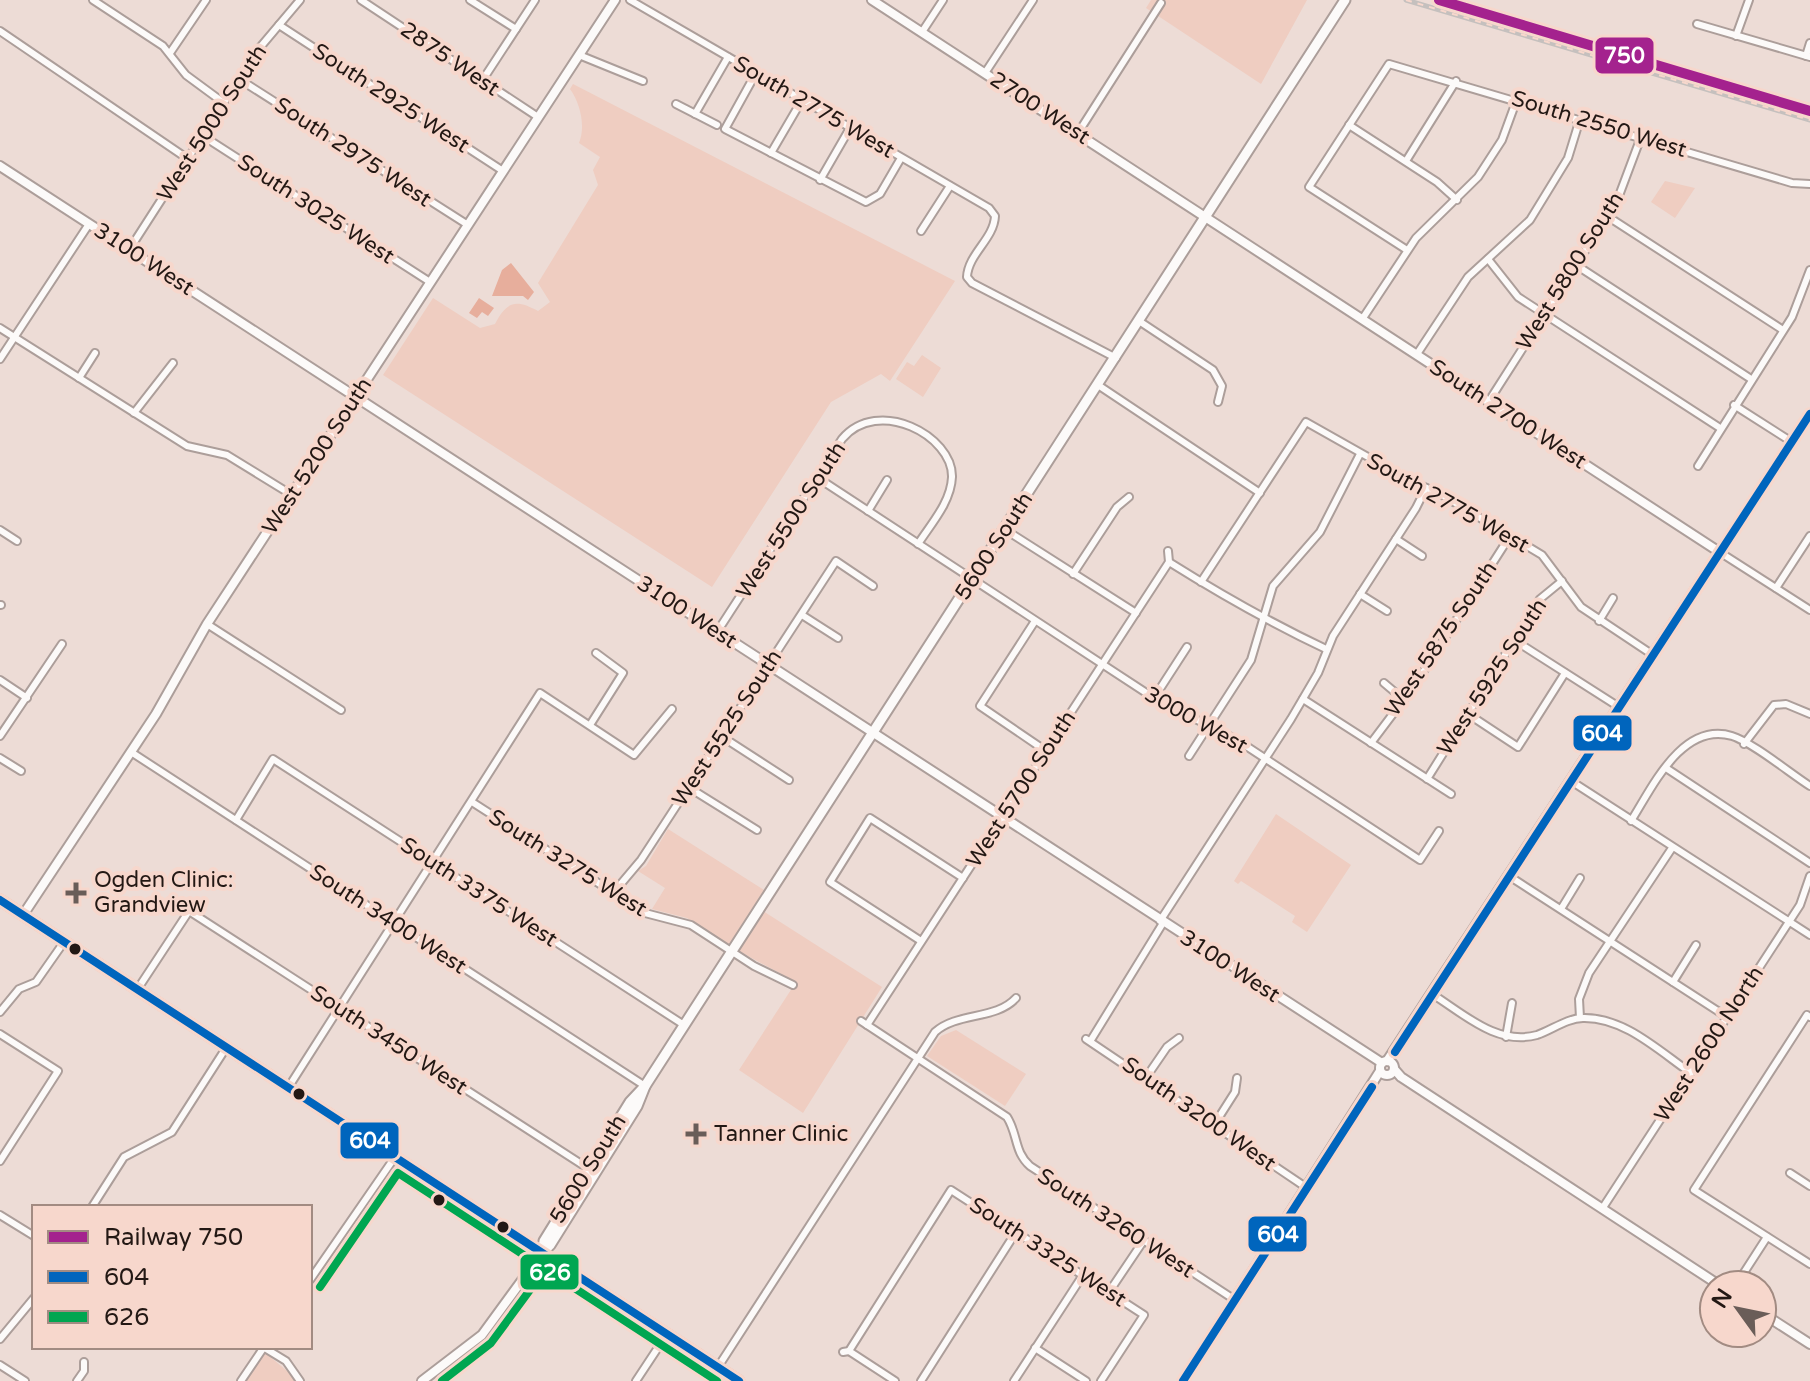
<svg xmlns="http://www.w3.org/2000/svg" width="1810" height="1381" font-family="'Varela Round',sans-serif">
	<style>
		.green { fill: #efcdc1 }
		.water { fill: #e7ae9c }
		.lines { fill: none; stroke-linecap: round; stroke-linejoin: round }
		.street-casing { stroke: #ac9e9a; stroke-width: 10 }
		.secondary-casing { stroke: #ac9e9a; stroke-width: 12 }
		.primary-casing { stroke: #ac9e9a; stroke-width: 13 }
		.street { stroke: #fcfaf9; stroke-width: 6 }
		.secondary { stroke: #fcfaf9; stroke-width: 8 }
		.primary { stroke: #fcfaf9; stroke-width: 9 }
		.rail-casing { stroke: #c5c0be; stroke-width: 5 }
		.rail { stroke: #f7d7cc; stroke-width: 2; stroke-dasharray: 6; stroke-linecap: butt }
		.bus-1-casing { stroke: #f7d7cc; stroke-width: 14 }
		.bus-2-casing { stroke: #f7d7cc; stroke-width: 14 }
		.bus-1 { stroke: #0065bd; stroke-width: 8 }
		.bus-2 { stroke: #00a651; stroke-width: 8 }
		.rail-1-casing { stroke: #f7d7cc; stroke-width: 16 }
		.rail-1 { stroke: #a4228e; stroke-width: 10 }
		.poi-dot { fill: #6a5d58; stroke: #f7d7cc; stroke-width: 3 }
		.bus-dot { fill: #231814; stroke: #f7d7cc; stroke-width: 3 }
		.labels { text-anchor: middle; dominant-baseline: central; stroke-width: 8; stroke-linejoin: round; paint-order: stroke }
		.street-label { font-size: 22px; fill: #231814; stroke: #f7d7cc }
		.poi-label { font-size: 22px; fill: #231814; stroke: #f7d7cc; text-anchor: start }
		.line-badge { stroke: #f7d7cc; stroke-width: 3 }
		.badge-label { font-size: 22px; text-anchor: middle; font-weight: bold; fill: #fff }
	</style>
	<rect width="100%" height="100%" fill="#eddcd6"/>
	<!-- green -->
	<g class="green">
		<path d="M1151,0h156l-46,84 -115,-76z"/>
		<path d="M573,84l382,197 -65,100 -9,-7 -50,28 -119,185 -329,-212 50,-77 47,30 15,-4c12,-23 21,-25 43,-13l12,-9 -12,-19 60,-98 -5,-15 7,-13 -21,-14c7,-17 1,-40 -9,-54z"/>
		<path d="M1665,181l30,7 -20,30 -24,-16z"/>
		<path d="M922,355l19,13 -18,29 -27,-18 11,-17 7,4z"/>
		<path d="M1276,814l75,51 -44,67 -15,-10 3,-6 -54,-35 -3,3 -4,-3z"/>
		<path d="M668,829l96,61 -35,55 -42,-27 -35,-9 13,-21 -27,-17 8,-5z"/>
		<path d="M763,911l119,76 -79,126 -64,-43 57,-88 -59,-32z"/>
		<path d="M956,1030l70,44 -21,32 -78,-50 14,-20z"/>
		<path d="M262,1350l37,31h-57z"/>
	</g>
	<!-- water -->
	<g class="water">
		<path d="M511,263l23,29 -6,8 -5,-4h-31l10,-26z"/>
		<path d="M479,298l15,10 -6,8 -6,-4 -5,6 -8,-5z"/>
	</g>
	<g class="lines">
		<!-- street casing -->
		<g class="street-casing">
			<g id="street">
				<path d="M93,0l70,46 23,29 38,28"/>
				<path d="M361,0l177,117"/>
				<path d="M470,0l46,29"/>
				<path d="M630,0l359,208 6,8c-1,23 -27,38 -28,61l5,6 144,75"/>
				<path d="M1697,24l113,33"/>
				<path d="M279,25l224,146"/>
				<path d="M0,31l188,128"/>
				<path d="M922,32l21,-32"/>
				<path d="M1736,36l13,-36"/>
				<path d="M170,53l36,-53"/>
				<path d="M579,55l64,26"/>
				<path d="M1806,56l4,-13"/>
				<path d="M756,73l-31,56 141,73 14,-8 21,-36"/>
				<path d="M985,73l48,-73"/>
				<path d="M239,79l229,146"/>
				<path d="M482,81l53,-81"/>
				<path d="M676,104l41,21"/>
				<path d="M695,114l33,-57"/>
				<path d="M1349,125l88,57 20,18"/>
				<path d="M1078,133l83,-130"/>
				<path d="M203,136l227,146"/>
				<path d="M771,153l31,-53"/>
				<path d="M1406,161l50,-80"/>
				<path d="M820,180l30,-52"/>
				<path d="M1607,216l176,114"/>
				<path d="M921,231l29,-45"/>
				<path d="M129,250l128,-199 43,-51"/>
				<path d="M1407,250l-98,-63 80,-123 403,119 18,1"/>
				<path d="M1488,259l30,38 202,131"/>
				<path d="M1576,265l175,114"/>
				<path d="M1363,318l53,-80 62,-61 24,-37 15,-41"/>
				<path d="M1139,321l74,49 9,16 -4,16"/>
				<path d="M0,328l187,118 40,9 65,40"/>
				<path d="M1417,354l51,-77 62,-57 38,-62 12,-39"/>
				<path d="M0,359l89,-135"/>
				<path d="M79,378l16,-25"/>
				<path d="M1098,385l162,108"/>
				<path d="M1489,401l128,-200 24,-64"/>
				<path d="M1734,405l58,37"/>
				<path d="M134,413l39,-50"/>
				<path d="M1698,466l94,-149 18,-47"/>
				<path d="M818,478l336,220 83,42 183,120 19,-29"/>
				<path d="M868,511l19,-31"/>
				<path d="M1004,529l132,84"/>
				<path d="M0,530l17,11"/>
				<path d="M1396,539l26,17"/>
				<path d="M1721,553l89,57"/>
				<path d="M1169,562c51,32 102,61 157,87"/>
				<path d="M1073,574l44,-67 12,-10"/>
				<path d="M1201,582l105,-160 101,57 35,16 100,60 39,52 72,48"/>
				<path d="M1776,588l34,-52"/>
				<path d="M1360,594l27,17"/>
				<path d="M0,605h1"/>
				<path d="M802,615l36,23"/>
				<path d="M1035,621l-55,85 66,45"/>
				<path d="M1599,621l14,-23"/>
				<path d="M207,624l134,86"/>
				<path d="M717,632l125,-193c36,-43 111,-3 110,38 -1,25 -21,47 -34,67"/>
				<path d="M1514,640l105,67"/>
				<path d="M0,680l27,18"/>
				<path d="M1384,683l19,16"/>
				<path d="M1154,698l33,-51"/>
				<path d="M1303,699l148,95"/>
				<path d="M1468,714l50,33 47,-74"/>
				<path d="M590,725l33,-52 -27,-20"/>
				<path d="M0,736l62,-92"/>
				<path d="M721,736l68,44"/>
				<path d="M1371,743l43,-57 96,-150"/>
				<path d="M1744,744l30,-39 12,-1 24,10"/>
				<path d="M131,752l514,334"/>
				<path d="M1189,756l62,-96 22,-74 47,-54 40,-78"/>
				<path d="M0,758l21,13"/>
				<path d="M1666,768l144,95"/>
				<path d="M1427,779l113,-180 22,-18"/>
				<path d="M1571,781l239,154"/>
				<path d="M688,787l69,43"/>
				<path d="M472,802l173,111 46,12 63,41 39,19"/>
				<path d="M236,820l37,-61 411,266"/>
				<path d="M1631,821c21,-33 51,-100 101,-85 20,6 59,38 78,50"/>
				<path d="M1509,876l218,141"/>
				<path d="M614,892l27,-32 195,-299 37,25"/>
				<path d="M1561,909l19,-31"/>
				<path d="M189,911l400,258"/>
				<path d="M1160,921l131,-202 27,-46 15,-37 83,-128 10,-20"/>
				<path d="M921,941l-91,-59 40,-64 93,60"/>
				<path d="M1673,982l23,-37"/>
				<path d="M137,990l52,-79"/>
				<path d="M1432,994c32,20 65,52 105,41 15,-5 30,-17 46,-17 41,-1 76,33 108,55"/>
				<path d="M0,1012l19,-23 17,-7 28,-40"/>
				<path d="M1810,1017l-3,-2 -113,175 116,74"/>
				<path d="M1580,1018l-1,-19 10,-26 83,-125"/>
				<path d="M861,1021l146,96c11,17 7,35 23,49l205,134"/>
				<path d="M867,1025l302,-463 -1,-11"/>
				<path d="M0,1034l58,37 -58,90"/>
				<path d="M1506,1037l6,-34"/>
				<path d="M1086,1039l221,149"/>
				<path d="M1091,1040l72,-117"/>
				<path d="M1145,1079l22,-32 12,-9"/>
				<path d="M288,1088l252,-395 94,62 38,-46"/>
				<path d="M1214,1125l21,-33 2,-14"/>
				<path d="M1790,1173l20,13"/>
				<path d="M92,1207l32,-50 48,-25 54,-84"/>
				<path d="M1602,1209l198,-304 10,-29"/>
				<path d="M0,1215l34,21"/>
				<path d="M310,1280l85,-123"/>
				<path d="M1736,1285l31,-48"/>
				<path d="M1109,1292l35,-52"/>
				<path d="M0,1339l34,-41"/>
				<path d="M263,1347l23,14 14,20"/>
				<path d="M1035,1348l51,33"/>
				<path d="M849,1351l46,30"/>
				<path d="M843,1352l6,-1 102,-161 193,125 -43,66"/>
				<path d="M0,1365l25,16"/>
				<path d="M718,1367l217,-335c22,-20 61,-12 81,-34"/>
				<path d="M77,1381l7,-10v-9"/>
				<path d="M241,1381l23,-34"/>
				<path d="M636,1381l31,-47"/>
				<path d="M921,1381l95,-149"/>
				<path d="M1014,1381l69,-106"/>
			</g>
		</g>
		<!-- secondary casing -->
		<g class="secondary-casing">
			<g id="secondary">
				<path d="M872,0l849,553"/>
				<path d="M0,166l1382,897"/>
				<path d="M23,915l133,-201 51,-90 408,-624"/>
				<circle cx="1387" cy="1068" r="7"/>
				<path d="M1387,1061l423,-647"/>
				<path d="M1394,1069l7,8 318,208"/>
				<path d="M1762,1313l48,31"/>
				<path d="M422,1381l60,-46 60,-82"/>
				<path d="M1183,1381l197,-310"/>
			</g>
		</g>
		<!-- primary casing -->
		<g class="primary-casing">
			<g id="primary">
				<path d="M0,900l739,481"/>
				<path d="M645,1086l700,-1086"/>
				<path d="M645,1086l-8,20 -87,139 -8,8 2,-12 86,-139z"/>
			</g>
		</g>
		<!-- street -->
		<use href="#street" class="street"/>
		<!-- secondary -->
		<use href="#secondary" class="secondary"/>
		<!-- primary -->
		<use href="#primary" class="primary"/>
		<!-- rail casing -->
		<g class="rail-casing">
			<path id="rail" d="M1406,0l404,120"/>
		</g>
		<!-- rail -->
		<use href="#rail" class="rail"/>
		<!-- bus-1 casing -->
		<g class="bus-1-casing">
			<g id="bus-1">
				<path d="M0,900l739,481"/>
				<path d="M1395,1052l415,-638"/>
				<path d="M1183,1381l189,-294"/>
			</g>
		</g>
		<!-- bus-2 casing -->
		<g class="bus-2-casing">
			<g id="bus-2">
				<path d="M320,1287l78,-114 319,208"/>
				<path d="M442,1381l49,-38 61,-83"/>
			</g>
		</g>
		<!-- bus-1 -->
		<use href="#bus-1" class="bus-1"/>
		<!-- bus-2 -->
		<use href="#bus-2" class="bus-2"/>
		<!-- rail-1 casing -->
		<g class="rail-1-casing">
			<path id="rail-1" d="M1439,0l371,111"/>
		</g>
		<!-- rail-1 -->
		<use href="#rail-1" class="rail-1"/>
	</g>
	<!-- markers -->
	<g class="poi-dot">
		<path d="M72 881h8v8h8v8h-8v8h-8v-8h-8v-8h8z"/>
		<path d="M692 1122h8v8h8v8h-8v8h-8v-8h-8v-8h8z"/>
	</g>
	<g class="bus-dot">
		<circle cx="75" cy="949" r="7"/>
		<circle cx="299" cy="1094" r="7"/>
		<circle cx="439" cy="1200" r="7"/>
		<circle cx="503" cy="1227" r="7"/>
	</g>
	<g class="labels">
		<!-- street labels -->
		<g class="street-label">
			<text transform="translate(450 59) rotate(34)">2875 West</text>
			<text transform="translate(391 98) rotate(33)">South 2925 West</text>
			<text transform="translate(814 107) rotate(30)">South 2775 West</text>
			<text transform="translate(1040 108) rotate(33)">2700 West</text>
			<text transform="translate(212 123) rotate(-57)">West 5000 South</text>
			<text transform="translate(1599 124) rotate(17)">South 2550 West</text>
			<text transform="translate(353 152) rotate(33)">South 2975 West</text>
			<text transform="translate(316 209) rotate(33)">South 3025 West</text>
			<text transform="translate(144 259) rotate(33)">3100 West</text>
			<text transform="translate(1570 271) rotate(-58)">West 5800 South</text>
			<text transform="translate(1508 414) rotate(33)">South 2700 West</text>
			<text transform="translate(317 456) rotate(-57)">West 5200 South</text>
			<text transform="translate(1448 503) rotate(29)">South 2775 West</text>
			<text transform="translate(791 520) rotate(-57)">West 5500 South</text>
			<text transform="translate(994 546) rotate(-57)">5600 South</text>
			<text transform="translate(687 612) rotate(33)">3100 West</text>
			<text transform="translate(1441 639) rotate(-56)">West 5875 South</text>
			<text transform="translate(1492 677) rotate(-57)">West 5925 South</text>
			<text transform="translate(1196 720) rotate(29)">3000 West</text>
			<text transform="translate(727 728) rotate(-57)">West 5525 South</text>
			<text transform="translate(1021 789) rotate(-57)">West 5700 South</text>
			<text transform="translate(568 863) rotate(32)">South 3275 West</text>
			<text transform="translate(479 892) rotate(33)">South 3375 West</text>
			<text transform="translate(388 919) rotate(33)">South 3400 West</text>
			<text transform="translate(1230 966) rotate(33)">3100 West</text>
			<text transform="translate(389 1040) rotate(33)">South 3450 West</text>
			<text transform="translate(1709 1044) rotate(-57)">West 2600 North</text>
			<text transform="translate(1199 1114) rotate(35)">South 3200 West</text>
			<text transform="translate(588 1169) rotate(-58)">5600 South</text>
			<text transform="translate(1116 1223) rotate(33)">South 3260 West</text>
			<text transform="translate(1048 1252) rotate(33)">South 3325 West</text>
		</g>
		<!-- poi labels -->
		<g class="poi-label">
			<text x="94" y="880">Ogden Clinic:<tspan x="94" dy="25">Grandview</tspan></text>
			<text x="714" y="1134">Tanner Clinic</text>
		</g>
	</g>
	<g class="line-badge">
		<rect x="1594" y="36" width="61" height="39" rx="8" fill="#a4228e"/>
		<rect x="1572" y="714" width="61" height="38" rx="8" fill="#0065bd"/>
		<rect x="339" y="1121" width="61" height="39" rx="8" fill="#0065bd"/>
		<rect x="1247" y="1215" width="61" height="38" rx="8" fill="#0065bd"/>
		<rect x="519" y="1253" width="61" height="38" rx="8" fill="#00a651"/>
	</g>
	<g class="badge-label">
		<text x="1624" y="63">750</text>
		<text x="1602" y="741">604</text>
		<text x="370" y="1148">604</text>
		<text x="1278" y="1242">604</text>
		<text x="550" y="1280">626</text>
	</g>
	<!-- legend -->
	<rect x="32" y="1205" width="280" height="144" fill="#f7d7cc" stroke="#a28b82" stroke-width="2"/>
	<rect x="48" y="1231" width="40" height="12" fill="#a4228e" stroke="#a28b82" stroke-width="2"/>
	<text x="104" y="1245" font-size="24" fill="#231814">Railway 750</text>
	<rect x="48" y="1271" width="40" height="12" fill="#0065bd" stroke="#a28b82" stroke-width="2"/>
	<text x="104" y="1285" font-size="24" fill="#231814">604</text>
	<rect x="48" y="1311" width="40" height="12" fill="#00a651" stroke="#a28b82" stroke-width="2"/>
	<text x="104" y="1325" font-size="24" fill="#231814">626</text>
	<!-- north arrow -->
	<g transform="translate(1738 1309) rotate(303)"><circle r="38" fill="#f7d7cc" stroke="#a28b82" stroke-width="2"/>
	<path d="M0-6L14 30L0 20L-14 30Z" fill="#6a5d58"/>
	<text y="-12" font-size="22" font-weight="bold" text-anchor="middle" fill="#231814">N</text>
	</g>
</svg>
